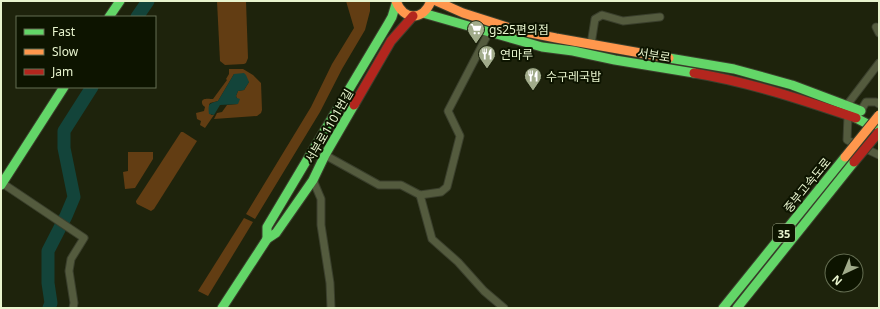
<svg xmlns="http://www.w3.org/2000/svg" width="880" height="309" font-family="'Noto Sans','Noto Sans KR',sans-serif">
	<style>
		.green { fill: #623d13 }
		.water { fill: #13443a }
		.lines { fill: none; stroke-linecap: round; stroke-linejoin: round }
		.river { stroke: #13443a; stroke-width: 13 }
		.street-casing { stroke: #3a3f2c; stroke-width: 9 }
		.fast-casing { stroke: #3a3f2c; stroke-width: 11 }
		.slow-casing { stroke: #3a3f2c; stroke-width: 11 }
		.jam-casing { stroke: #3a3f2c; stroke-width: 11 }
		.street { stroke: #545b3e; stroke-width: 7 }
		.fast { stroke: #63d668; stroke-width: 9 }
		.slow { stroke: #ff974d; stroke-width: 9 }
		.jam { stroke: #b3261e; stroke-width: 9 }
		.slow-bridge-casing { stroke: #3a3f2c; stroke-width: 11; stroke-linecap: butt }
		.jam-bridge-casing { stroke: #3a3f2c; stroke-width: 11; stroke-linecap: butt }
		.slow-bridge { stroke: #ff974d; stroke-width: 9 }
		.jam-bridge { stroke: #b3261e; stroke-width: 9 }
		.labels { text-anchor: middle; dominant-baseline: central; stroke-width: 4; stroke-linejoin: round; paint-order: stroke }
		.shield { fill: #0d1400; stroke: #a6b190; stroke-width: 1 }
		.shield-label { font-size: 11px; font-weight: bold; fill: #e8f4ce }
		.poi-label { font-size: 12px; fill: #e8f4ce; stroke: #0d1400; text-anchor: start }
		.street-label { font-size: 12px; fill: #e8f4ce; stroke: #0d1400 }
	</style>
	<rect width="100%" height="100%" fill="#1e230c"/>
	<!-- green -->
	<g class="green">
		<path d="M217,1h29l2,57 -2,5 -2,1 -19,1 -5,-4z"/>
		<path d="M346,1h24v10l-5,19 -23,39 -22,43 -65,107 -9,-5 65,-107 21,-43 22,-36z"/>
		<path d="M229,69h14l10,6 8,8 1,27 -1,3 -4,3 -43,3 3,-6 5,-1 5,-7 11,-1 -1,-6 -1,-2 2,-5 6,-1 5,-8 -15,-8 -16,27 -8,2 -1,2 2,10h3l-9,13 -5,-3 1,-4 -4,-2 -1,-6 8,-2 1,-4c-1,-1 -3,-2 -3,-4 -1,-6 8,-4 11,-4l14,-19 -1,-1 3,-5z"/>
		<path d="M181,132h2l14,9 -43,68 -3,2 -14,-7 -1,-2v-1z"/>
		<path d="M128,152h25v7l-18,29 -10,1 -2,-17 5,-1z"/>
		<path d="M244,218l9,4 -45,74 -10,-5z"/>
	</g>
	<!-- water -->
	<path class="water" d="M244,73l2,2 3,7 -5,8 -6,1 -2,5 1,2 3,1 -2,5 -18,1 -6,10 -5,-1c-1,-11 0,-10 9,-13l16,-27z"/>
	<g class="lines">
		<!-- river -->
		<g class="river">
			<path d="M137,17l11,-16"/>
			<path d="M49,308l2,-5 -3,-20v-32l18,-35 8,-19 -10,-49v-17l28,-44"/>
		</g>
		<!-- street casing -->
		<g class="street-casing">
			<g id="street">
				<path d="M876,27l3,6"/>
				<path d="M591,44l4,-25 7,-4 21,6 37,-4"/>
				<path d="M847,105l32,-42"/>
				<path d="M859,114l7,-12h10l3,2"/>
				<path d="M848,115l-1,25 32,15"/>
				<path d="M325,155l54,30h22l19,10 21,-3 6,-5 13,-51 -12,-25 41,-79"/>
				<path d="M313,180l8,19v26l9,58 1,25"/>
				<path d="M2,183l82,55 -13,21 -2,12 5,32 -1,5"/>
				<path d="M420,195l12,44 26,23 26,29 20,17"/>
			</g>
		</g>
		<!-- fast casing -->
		<g class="fast-casing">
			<g id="fast">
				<path d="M423,13l119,34 31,4 42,9 79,13"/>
				<path d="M109,17l11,-16"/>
				<path d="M669,58l65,11 58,16 69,26"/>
				<path d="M856,118l23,12"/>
				<path d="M1,185l63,-98"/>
				<path d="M267,239v-12l121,-203 4,-7 4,-13"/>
				<path d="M222,308l45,-69 9,-6 37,-53 12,-25 29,-50"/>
				<path d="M723,308l122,-151"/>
				<path d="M737,308l117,-146"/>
			</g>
		</g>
		<!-- slow casing -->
		<g class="slow-casing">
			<g id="slow">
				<path d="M396,1c8,20 27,20 35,0"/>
				<path d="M436,1l27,12 53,17 40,8 113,20"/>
			</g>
		</g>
		<!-- jam casing -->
		<g class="jam-casing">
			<g id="jam">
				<path d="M694,73c55,9 109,27 162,45"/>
				<path d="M354,105l37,-64 22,-25"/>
			</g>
		</g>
		<!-- street -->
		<use href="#street" class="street"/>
		<!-- fast -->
		<use href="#fast" class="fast"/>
		<!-- slow -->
		<use href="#slow" class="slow"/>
		<!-- jam -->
		<use href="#jam" class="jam"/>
		<!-- slow-bridge casing -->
		<g class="slow-bridge-casing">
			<path id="slow-bridge" d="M845,157l34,-42"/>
		</g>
		<!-- jam-bridge casing -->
		<g class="jam-bridge-casing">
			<path id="jam-bridge" d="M854,162l25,-30"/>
		</g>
		<!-- slow-bridge -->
		<use href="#slow-bridge" class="slow-bridge"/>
		<!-- jam-bridge -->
		<use href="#jam-bridge" class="jam-bridge"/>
	</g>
	<!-- icons -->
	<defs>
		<g id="supermarket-pin" transform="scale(0.9)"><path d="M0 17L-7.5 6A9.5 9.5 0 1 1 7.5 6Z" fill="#a1ab8a" stroke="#0d1400"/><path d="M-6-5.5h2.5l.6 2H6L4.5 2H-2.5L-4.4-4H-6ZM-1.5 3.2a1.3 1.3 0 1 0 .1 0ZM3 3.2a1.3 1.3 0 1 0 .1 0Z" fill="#fff"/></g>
		<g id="restaurant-pin" transform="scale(0.9)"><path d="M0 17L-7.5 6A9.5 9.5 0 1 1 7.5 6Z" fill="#a1ab8a" stroke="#0d1400"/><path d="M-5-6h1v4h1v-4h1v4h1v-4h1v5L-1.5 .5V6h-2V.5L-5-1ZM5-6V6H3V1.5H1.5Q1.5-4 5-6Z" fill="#fff"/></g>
	</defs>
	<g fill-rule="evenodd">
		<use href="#supermarket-pin" x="476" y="29"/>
		<use href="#restaurant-pin" x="487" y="54"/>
		<use href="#restaurant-pin" x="533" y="76"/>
	</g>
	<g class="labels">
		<!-- shield labels -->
		<rect class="shield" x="773" y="224" width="22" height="18" rx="3"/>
		<g class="shield-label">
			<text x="784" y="233">35</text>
		</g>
		<!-- poi labels -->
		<g class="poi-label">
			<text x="489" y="29">gs25편의점</text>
			<text x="500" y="54">연마루</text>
			<text x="546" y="76">수구레국밥</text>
		</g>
		<!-- street labels -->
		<g class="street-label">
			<text transform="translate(654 55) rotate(9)">서부로</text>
			<text transform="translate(329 126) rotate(-60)">서부로1101번길</text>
			<text transform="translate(807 185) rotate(-51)">중부고속도로</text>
		</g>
	</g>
	<!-- border -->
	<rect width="880" height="309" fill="none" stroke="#e8f4ce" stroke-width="4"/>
	<!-- legend -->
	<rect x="16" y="16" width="140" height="72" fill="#0d1400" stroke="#656e52"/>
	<rect x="24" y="29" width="20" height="6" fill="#63d668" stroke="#656e52"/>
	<text x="52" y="36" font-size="12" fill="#e8f4ce">Fast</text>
	<rect x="24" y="49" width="20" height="6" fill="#ff974d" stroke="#656e52"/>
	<text x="52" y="56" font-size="12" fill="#e8f4ce">Slow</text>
	<rect x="24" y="69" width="20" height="6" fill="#b3261e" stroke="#656e52"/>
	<text x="52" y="76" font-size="12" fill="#e8f4ce">Jam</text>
	<!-- north arrow -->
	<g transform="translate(844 273) rotate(224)"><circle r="19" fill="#0d1400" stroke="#656e52"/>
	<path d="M0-3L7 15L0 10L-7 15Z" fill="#a1ab8a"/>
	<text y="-6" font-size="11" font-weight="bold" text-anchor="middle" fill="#e8f4ce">N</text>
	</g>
</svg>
